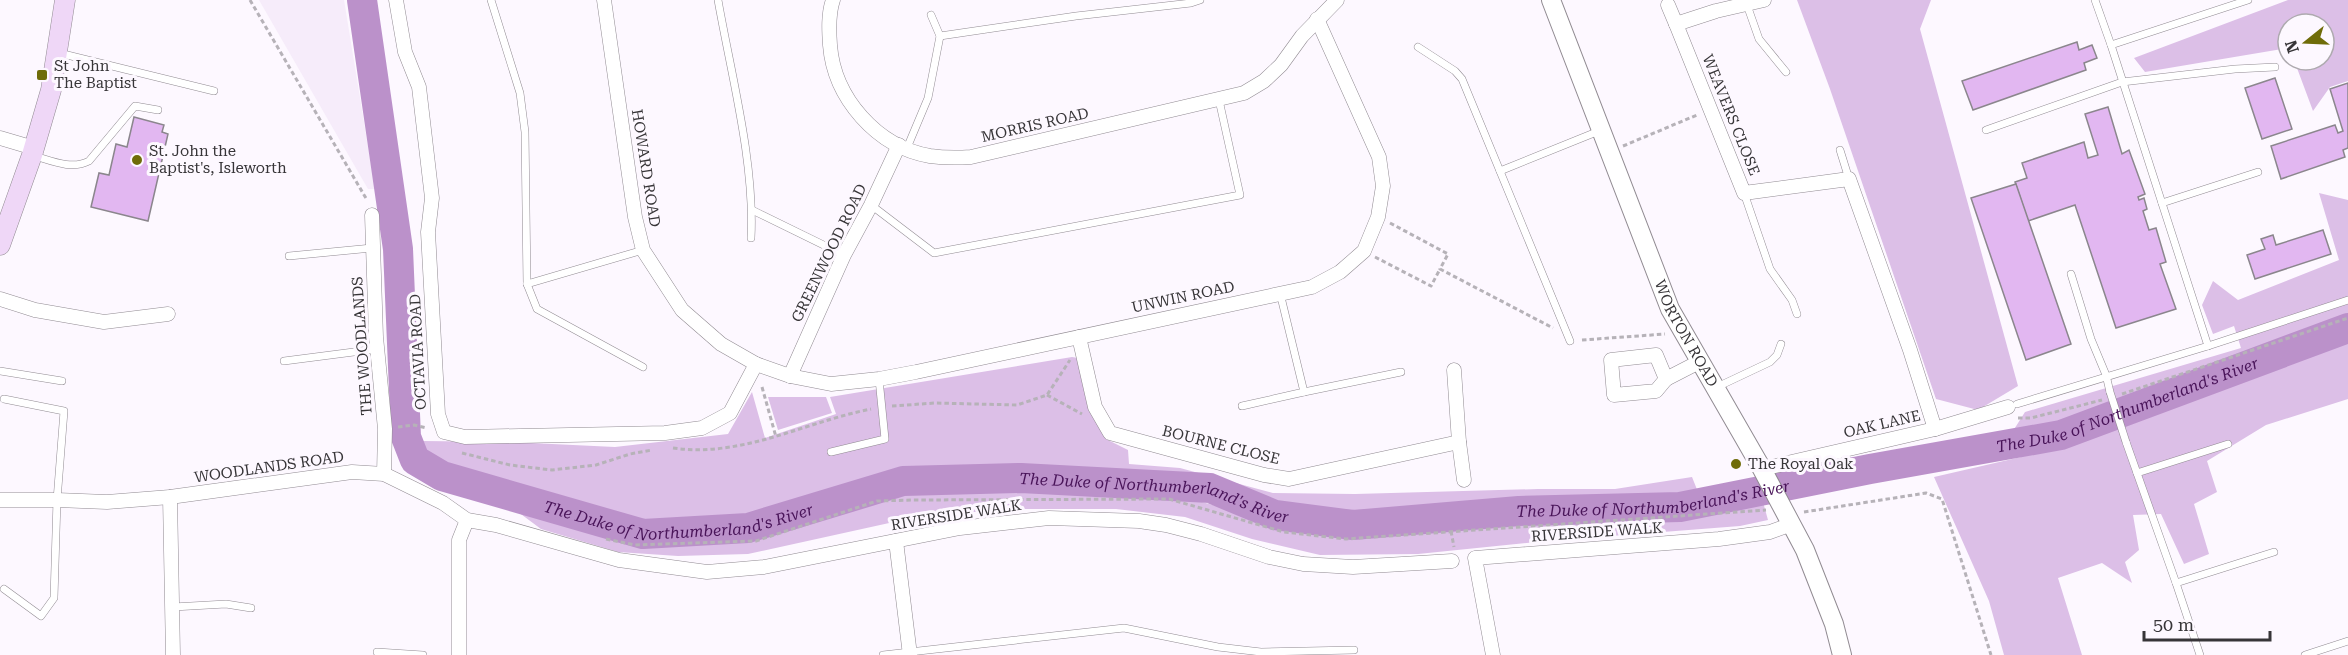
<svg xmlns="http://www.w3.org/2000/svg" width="2348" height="655" font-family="'Roboto Serif',serif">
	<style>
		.built { fill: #f6ecfa }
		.green { fill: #dcbfe7 }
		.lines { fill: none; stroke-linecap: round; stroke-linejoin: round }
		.river { stroke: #bb91ca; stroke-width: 30 }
		.building { fill: #e2b7f1; stroke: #8b868d; stroke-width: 1.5 }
		.service-casing { stroke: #918b92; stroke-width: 8 }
		.minor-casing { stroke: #918b92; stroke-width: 15 }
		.tertiary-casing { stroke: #918b92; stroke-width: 20 }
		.secondary-casing { stroke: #918b92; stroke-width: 21 }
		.path { stroke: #b6b2b8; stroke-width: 3; stroke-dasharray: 4.5 3; stroke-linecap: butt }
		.service { stroke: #fff; stroke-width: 7 }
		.minor { stroke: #fff; stroke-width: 14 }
		.tertiary { stroke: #fff; stroke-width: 18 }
		.secondary { stroke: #efd7f7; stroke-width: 20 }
		.service-bridge-casing { stroke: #918b92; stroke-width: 8; stroke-linecap: butt }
		.service-bridge { stroke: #fff; stroke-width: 7 }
		.poi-dot { fill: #6f6c09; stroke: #fdf8ff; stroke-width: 2 }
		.labels { text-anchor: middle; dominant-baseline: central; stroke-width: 6; stroke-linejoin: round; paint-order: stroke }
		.poi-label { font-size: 15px; fill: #373538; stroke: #fdf8ff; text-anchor: start }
		.street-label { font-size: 15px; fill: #373538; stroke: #fdf8ff }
		.water-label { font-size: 16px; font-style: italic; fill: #491459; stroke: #fdf8ff }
	</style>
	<rect width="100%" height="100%" fill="#fdf8ff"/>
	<!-- built -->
	<path class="built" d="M259,0h85l31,189h-7z"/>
	<!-- green -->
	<g class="green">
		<path d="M1797,0h134l-11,29 98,357 -40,24 -42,-11 -106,-310z"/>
		<path d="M2288,0h60v81l-18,6 -17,24 -19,-51h30v-36h-36v24l-143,24 -11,-14z"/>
		<path d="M2319,193l29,7v199l-82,26 -59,36 10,31 -23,12 15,50 -25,10 -23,-50 -28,1 6,35 -14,12 7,21 -30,-20 -44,15 24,77h-78l-15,-54 -55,-124 87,-20 -8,-26 12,-19 216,-64 -7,-22 -21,8 -11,-29 11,-24 25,19 101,-40z"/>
		<path d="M1072,357l6,1 14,55 14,26 22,11 1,14 51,4 93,25 82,1 183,-5h77l77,-12 6,15 -30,7 -319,15 -63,-4 -46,-14 -33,-15 -77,-6 -191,-5 -39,4 -145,44 -109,8 -165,-47 -39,-14 -17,-16 -2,-8 87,1 105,5 113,-13 24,-42 13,46 71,-24 -6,-17z"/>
		<path d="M768,397h58l6,16 -54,17z"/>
		<path d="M927,489l169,1 84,6 84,23 83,15 137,-13 183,-8 96,-11 5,18 -28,6 -193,15 -129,13 -98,1 -68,-16 -67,-22 -69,-8h-101l-94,7 -173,38 -70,2 -60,-4 -77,-23 -31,-23 5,-4 127,38 111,-6 124,-39z"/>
	</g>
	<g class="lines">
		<!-- river -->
		<path class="river" id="s1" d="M362,0l36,249 8,188 9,23 27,16 201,58 105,-6 155,-47 118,-3 189,10 65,27 78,10 166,-14 161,-4 190,-38 191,-34 287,-107"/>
	</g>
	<!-- building -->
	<g class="building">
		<path d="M2077,42l2,8 13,-5 5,13 -13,5 2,7 -113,40 -11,-29z"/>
		<path d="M2275,78l17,51 -30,10 -17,-51z"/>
		<path d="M2348,83v65l-5,2 2,7 -64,22 -10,-33 64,-21 3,8 5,-2 -13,-42z"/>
		<path d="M2108,107l14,47 7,-4 16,44 -7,3 1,3 5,-2 3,11 -4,2 6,19 7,-2 10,34 -6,2 16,45 -60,19 -41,-123 -47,16 -13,-39 12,-4 -5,-15 62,-21 4,16 10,-3 -13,-41z"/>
		<path d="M134,117l30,8 -2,7 6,2 -20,87 -57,-14 8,-34 10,2 7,-31 11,3z"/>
		<path d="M2016,184l55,160 -45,16 -55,-162z"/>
		<path d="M2323,230l8,24 -76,25 -8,-24 18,-6 -4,-10 12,-4 3,10z"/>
	</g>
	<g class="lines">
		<!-- service casing -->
		<g class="service-casing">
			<g id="service">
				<path d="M491,0l29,93 5,39 2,152 10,25 106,58"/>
				<path d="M718,0c13,74 37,163 33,238"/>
				<path d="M2095,0l16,45 137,-45"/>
				<path d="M1747,5l12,34 27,33"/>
				<path d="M940,36l136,-20 115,-13 9,-3"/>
				<path d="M1418,47l37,24 7,8 108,262"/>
				<path d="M59,53l155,38"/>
				<path d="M1986,130l136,-48 113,-13 40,-2"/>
				<path d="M907,148l21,-50 12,-62 -9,-21"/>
				<path d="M1840,150l9,29"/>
				<path d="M35,156c17,5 37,14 54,5l46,-55 23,4"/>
				<path d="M1500,171l99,-40"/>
				<path d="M1744,193l26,76 22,31 5,14"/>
				<path d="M2162,203l96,-31"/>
				<path d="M871,205l63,48 306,-58 -21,-95"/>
				<path d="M752,210l92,45"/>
				<path d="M289,256l83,-8"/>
				<path d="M2071,274l20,65 15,36 4,17"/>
				<path d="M527,284l116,-34"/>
				<path d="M2208,346l140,-46"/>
				<path d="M284,361l93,-12"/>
				<path d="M0,371l62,10"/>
				<path d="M1717,387l53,-25 7,-7 4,-11"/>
				<path d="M1304,392l97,-20"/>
				<path d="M2017,404l191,-58 -97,-301"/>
				<path d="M1242,406l62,-14 -24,-99"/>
				<path d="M2126,442l50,141"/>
				<path d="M831,452l54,-13 -6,-60"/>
				<path d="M2137,473l91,-29"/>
				<path d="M4,589l37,27 13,-18 3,-98 7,-89 -60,-12"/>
				<path d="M173,607l53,-3 25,4"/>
				<path d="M377,652l46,3"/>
				<path d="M883,655l241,-27 94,19 43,5 93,-2"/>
				<path d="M2200,655l-24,-72 98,-31"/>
				<path d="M2305,655l43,-14"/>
			</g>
		</g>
		<!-- minor casing -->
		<g class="minor-casing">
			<g id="minor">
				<path d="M396,0l9,52 14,35 13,111 -4,34 10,182 6,18 21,5 200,-4 37,-5 28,-15 26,-49"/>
				<path d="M604,0l31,217 8,33 39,60 39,34 35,20 34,12 41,8 48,-5 37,-7 396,-85 28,-15 24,-21 14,-34 5,-31 -4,-29 -62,-138"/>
				<path d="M833,0c-5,14 -4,31 -3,45 4,53 47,102 100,111 14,2 27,2 41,1l273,-64 20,-12 17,-16 21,-29 35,-36"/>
				<path d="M1764,0l-48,11 -40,13 68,169 105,-14 61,171 25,79"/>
				<path d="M1668,5l8,19"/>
				<path d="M0,138l34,10"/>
				<path d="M372,215l4,122 9,92 -1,45"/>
				<path d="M0,299l35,11 69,12 64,-8"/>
				<path d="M1079,337l16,70 15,26 154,42 25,4 170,-37 -5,-72"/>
				<path d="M1656,355l10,24 -10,12 -42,4 -3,-35z"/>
				<path d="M790,376l54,-121 27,-50 28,-60"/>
				<path d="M1666,379l33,-17"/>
				<path d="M1459,442l5,38"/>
				<path d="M1762,469l173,-40 73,-22"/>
				<path d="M170,497l3,158"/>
				<path d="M0,500h57l50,2 63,-5 182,-25 32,2 59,29 24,17 29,5 123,35 88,12 57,-5 196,-39 89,-10 90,3 27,4 35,9 68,23 34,7 50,3 99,-6"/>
				<path d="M896,541l14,114"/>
				<path d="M459,655v-115l8,-20"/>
				<path d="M1493,655l-18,-97 244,-19 51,-7 22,-8"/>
			</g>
		</g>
		<!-- tertiary casing -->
		<g class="tertiary-casing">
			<g id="tertiary">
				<path id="s2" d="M1551,0l119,309 92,160 43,81 29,74 8,31"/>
			</g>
		</g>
		<!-- secondary casing -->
		<g class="secondary-casing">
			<path id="secondary" d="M0,245l32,-90 19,-65 14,-90"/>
		</g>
		<!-- path -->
		<g class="path">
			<path d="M250,0l117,200"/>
			<path d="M1623,146l74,-31"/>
			<path d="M1390,223l58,31 -8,15 113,59"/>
			<path d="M1375,257l56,29 9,-17"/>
			<path d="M1582,340l83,-6"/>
			<path d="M762,387l14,50"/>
			<path d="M2122,394l226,-76"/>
			<path d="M1047,395l35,19"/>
			<path d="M892,406l43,-3 82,2 30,-10 23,-35"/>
			<path d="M2018,418h13l71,-18"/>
			<path d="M398,427l16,-2 13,3"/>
			<path d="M673,448c69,10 132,-26 198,-39"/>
			<path d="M462,453l48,12 42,5 44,-5 34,-11 22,-4"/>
			<path d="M1804,512l122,-19 16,6 49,156"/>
			<path d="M1451,531l3,16"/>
			<path d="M606,539l29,6 121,-4 121,-40 36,-1 256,-1 115,33 62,7 420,-29"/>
		</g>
		<!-- service -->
		<use href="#service" class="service"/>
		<!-- minor -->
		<use href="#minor" class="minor"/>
		<!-- tertiary -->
		<use href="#tertiary" class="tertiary"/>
		<!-- secondary -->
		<use href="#secondary" class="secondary"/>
		<!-- service-bridge casing -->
		<g class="service-bridge-casing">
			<path id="service-bridge" d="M2110,392l16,50"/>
		</g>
		<!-- service-bridge -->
		<use href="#service-bridge" class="service-bridge"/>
	</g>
	<!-- markers -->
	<g class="poi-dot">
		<rect x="36" y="69" width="12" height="12" rx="3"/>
		<circle cx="137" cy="160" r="6"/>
		<circle cx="1736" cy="464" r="6"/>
	</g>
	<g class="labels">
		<!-- poi labels -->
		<g class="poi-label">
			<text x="54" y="66">St John<tspan x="54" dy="17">The Baptist</tspan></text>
			<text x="149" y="151">St. John the<tspan x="149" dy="17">Baptist's, Isleworth</tspan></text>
			<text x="1748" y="464">The Royal Oak</text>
		</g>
		<!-- street labels -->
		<g class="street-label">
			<text transform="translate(1731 115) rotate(68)">WEAVERS CLOSE</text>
			<text transform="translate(1035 125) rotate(-13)">MORRIS ROAD</text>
			<text transform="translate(646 168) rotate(81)">HOWARD ROAD</text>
			<text transform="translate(829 253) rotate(-64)">GREENWOOD ROAD</text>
			<text transform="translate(1183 297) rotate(-12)">UNWIN ROAD</text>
			<text stroke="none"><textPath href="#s2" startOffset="360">WORTON ROAD</textPath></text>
			<text transform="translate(362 346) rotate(-94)">THE WOODLANDS</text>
			<text transform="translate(418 352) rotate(-93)">OCTAVIA ROAD</text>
			<text transform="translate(1882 424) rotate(-13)">OAK LANE</text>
			<text transform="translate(1221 445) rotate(14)">BOURNE CLOSE</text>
			<text transform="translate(269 467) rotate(-8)">WOODLANDS ROAD</text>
			<text transform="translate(956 515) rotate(-9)">RIVERSIDE WALK</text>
			<text transform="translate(1597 532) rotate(-4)">RIVERSIDE WALK</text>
		</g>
		<!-- water labels -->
		<g class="water-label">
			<text stroke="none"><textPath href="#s1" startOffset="2216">The Duke of Northumberland's River</textPath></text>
			<text stroke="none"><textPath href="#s1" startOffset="1226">The Duke of Northumberland's River</textPath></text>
			<text stroke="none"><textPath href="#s1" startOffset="1730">The Duke of Northumberland's River</textPath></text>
			<text stroke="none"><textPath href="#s1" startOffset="740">The Duke of Northumberland's River</textPath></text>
		</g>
	</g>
	<!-- north arrow -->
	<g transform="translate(2306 42) rotate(252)"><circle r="28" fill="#fdf8ff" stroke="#aeaaaf" stroke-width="1.5"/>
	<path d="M0-4.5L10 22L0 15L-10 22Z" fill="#6f6c09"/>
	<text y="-9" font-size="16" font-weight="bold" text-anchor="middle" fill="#373538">N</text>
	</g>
	<!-- scale -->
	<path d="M2144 631v9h126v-9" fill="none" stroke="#373538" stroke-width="3"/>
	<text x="2153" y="631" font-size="18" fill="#373538" stroke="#fdf8ff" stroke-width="4.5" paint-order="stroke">50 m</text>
</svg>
